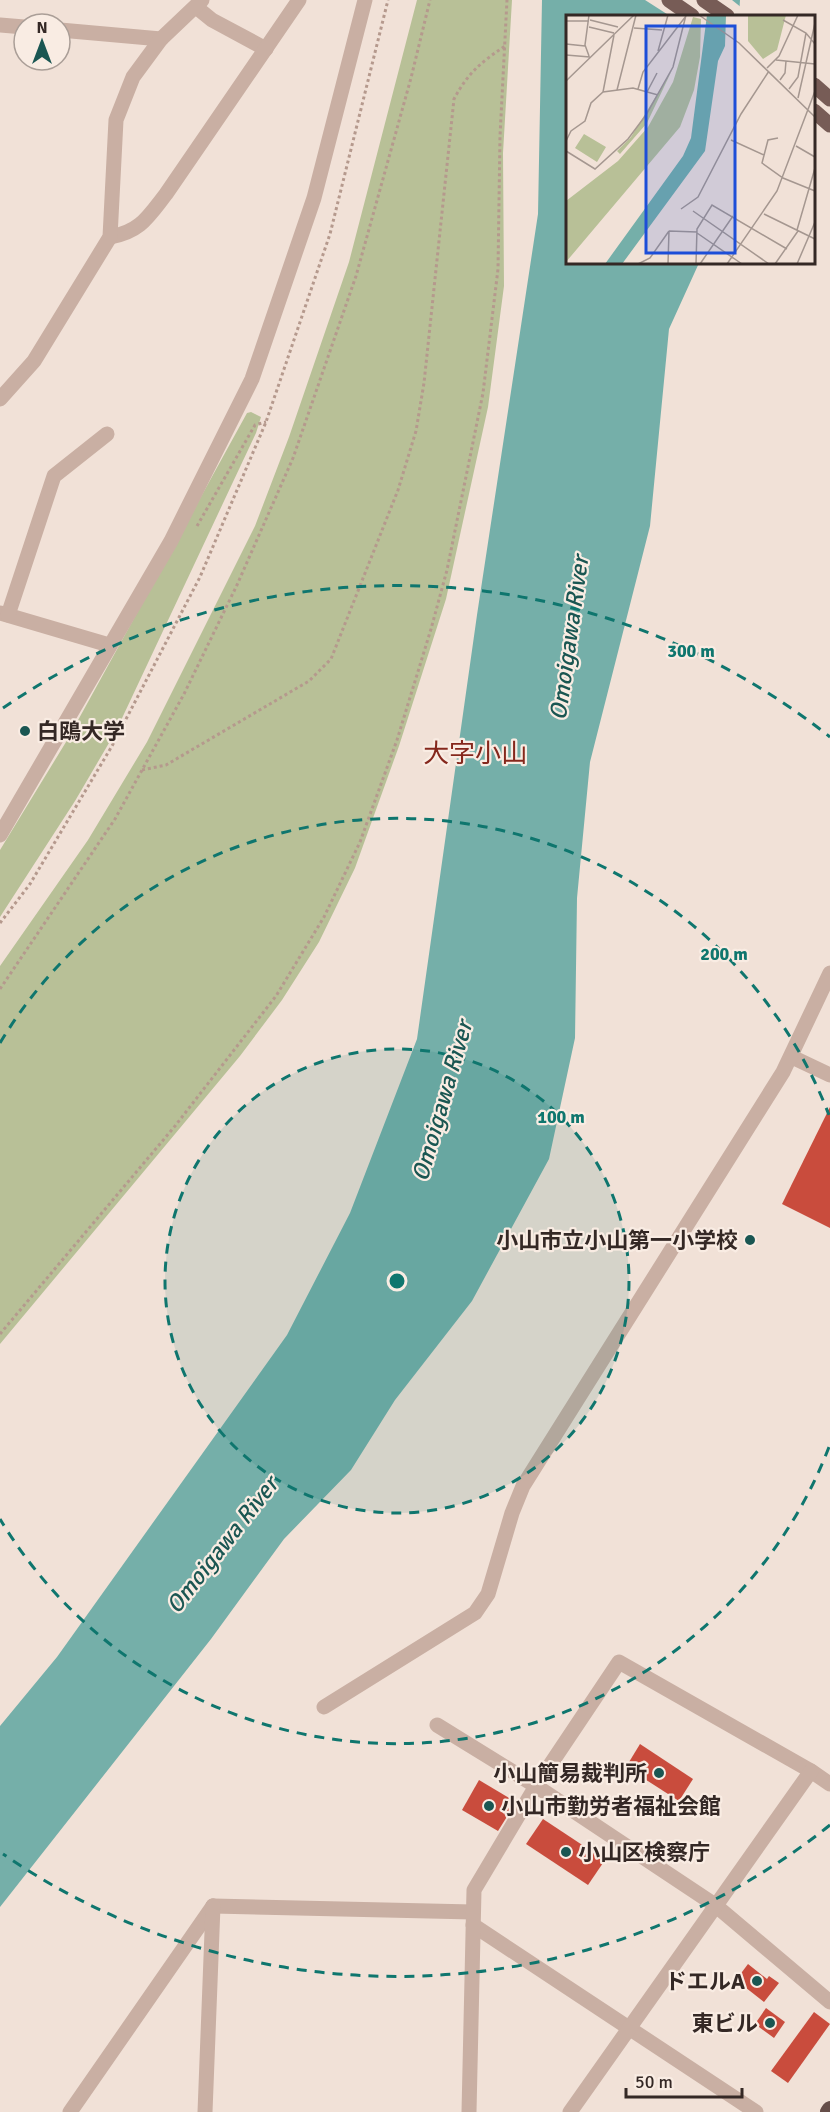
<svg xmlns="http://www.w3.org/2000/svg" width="830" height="2112" font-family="Signika,'Noto Sans JP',sans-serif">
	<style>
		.green { fill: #b8c097 }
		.water { fill: #75afa9 }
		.pier { fill: #f1e1d7 }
		.building { fill: #c94c3d }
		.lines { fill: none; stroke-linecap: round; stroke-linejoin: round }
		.path { stroke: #b5998d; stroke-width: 3; stroke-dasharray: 3 3; stroke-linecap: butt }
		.minor { stroke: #c9afa3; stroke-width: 15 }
		.primary { stroke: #775c56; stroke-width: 15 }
		.trunk { stroke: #664e49; stroke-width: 16 }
		.ring { fill: none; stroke: #0f766e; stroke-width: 3; stroke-dasharray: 10 8 }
		.poi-dot { fill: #1a5652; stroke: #f9ece3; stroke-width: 2 }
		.labels { text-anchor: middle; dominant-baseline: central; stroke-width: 4.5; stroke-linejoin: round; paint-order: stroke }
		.poi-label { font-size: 22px; font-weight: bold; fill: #342825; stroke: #f9ece3; text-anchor: end }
		.water-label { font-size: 24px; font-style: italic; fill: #1a5652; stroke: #f9ece3 }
		.quarter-label { font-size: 26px; fill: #85271c; stroke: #f9ece3 }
		.inset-road { fill: none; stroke: #a59790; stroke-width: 1.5 }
		.view { fill: #1d4ed8; fill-opacity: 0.15; stroke: #1d4ed8; stroke-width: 3 }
		.inset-edge { fill: none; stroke: #342825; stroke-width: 3 }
		.centre { fill: #0f766e; stroke: #f9ece3; stroke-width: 3 }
		.ring-label { font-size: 18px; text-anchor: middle; font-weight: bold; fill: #0f766e; stroke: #f9ece3; stroke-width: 4.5; stroke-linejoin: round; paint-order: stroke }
	</style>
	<rect width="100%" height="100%" fill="#f1e1d7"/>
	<!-- green -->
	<g class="green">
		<path d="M417,0h95l-9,153 1,133 -16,121 -42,192 -47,147 -44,122 -36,74 -37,58 -42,56 -240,288v-378l88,-126 59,-98 108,-216 34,-89 60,-175z"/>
		<path d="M251,412l10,5 -5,16 -140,298 -41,70 -75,116v-67l66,-108 181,-329z"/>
	</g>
	<!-- water -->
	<path class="water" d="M542,0h198l-1,16h-171v246l131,1 -30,66 -19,197 -60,236 -13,136 -2,140 -26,121 -77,142 -77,99 -44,70 -67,69 -73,100 -211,268v-181l57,-69 230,-322 63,-122 67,-174 60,-424 61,-401z"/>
	<!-- pier -->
	<path class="pier" d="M645,0h87l10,8v8h-72z"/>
	<!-- building -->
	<g class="building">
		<path d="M830,1107v121l-48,-24z"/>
		<path d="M640,1744l53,35 -14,22 -53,-34z"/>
		<path d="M479,1780l37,22 -18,29 -36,-21z"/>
		<path d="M543,1819l62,41 -17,25 -62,-41z"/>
		<path d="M748,1964l19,15 2,-3 10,7 -15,19 -28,-22z"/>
		<path d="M766,2008l19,14 -11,16 -19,-14z"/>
		<path d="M814,2012l16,12 -42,59 -17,-12z"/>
	</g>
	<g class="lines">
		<!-- path -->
		<g class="path">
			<path d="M197,526l58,-101 11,-3"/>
			<path d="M142,770l24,-5 143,-84 22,-22 67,-169 18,-59 8,-48 30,-284c14,-26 26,-36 51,-53"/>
			<path d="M0,923l30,-39 82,-138 88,-169 66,-155 64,-188 58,-234"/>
			<path d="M0,989l115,-170 69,-125 53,-109 56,-127 63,-182 55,-198 19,-78"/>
			<path d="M0,1334l175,-208 101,-130 48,-79 36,-75 37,-102 34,-111 16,-59 36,-177 15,-124 2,-133 7,-136"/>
		</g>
		<!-- minor -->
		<g class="minor">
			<path d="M196,7l16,13 54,29"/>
			<path d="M0,25l24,2"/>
			<path d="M60,30l101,9"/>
			<path d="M110,237c30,-5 38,-20 56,-43l133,-194"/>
			<path d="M0,399l34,-38 76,-124 6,-117 17,-43 28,-38 41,-39"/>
			<path d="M0,613l109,32"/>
			<path d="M8,615l46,-139 53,-42"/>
			<path d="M0,835l171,-294 81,-162 62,-181 51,-198"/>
			<path d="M792,1057l38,18"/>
			<path d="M324,1707l151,-94 13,-19 24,-81 11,-27 260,-414 47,-99"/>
			<path d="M437,1725l99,61 179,119 115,97"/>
			<path d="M213,1906l260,6"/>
			<path d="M473,1925l283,187"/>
			<path d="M70,2112l143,-206"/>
			<path d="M205,2112l8,-206"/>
			<path d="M469,2112l5,-222 62,-104 83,-124 192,109 19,13"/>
			<path d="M570,2112l241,-341"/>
		</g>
		<!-- primary -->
		<g class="primary">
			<path d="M669,0l23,16"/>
			<path d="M704,0l23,16"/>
			<path d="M814,85l16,14"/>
			<path d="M814,111l16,14"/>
		</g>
		<!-- trunk -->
		<path class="trunk" d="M828,2112l2,-3"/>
	</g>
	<!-- distance rings -->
	<circle cx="397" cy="1281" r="232" fill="#0f766e" fill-opacity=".12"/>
	<g class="ring">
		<circle cx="397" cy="1281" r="232"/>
		<path d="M829 1447A463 463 0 0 1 0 1519M0 1043A463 463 0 0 1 829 1115"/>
		<path d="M830 1825A695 695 0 0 1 3 1854M3 708A695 695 0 0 1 830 737"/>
	</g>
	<!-- markers -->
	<g class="poi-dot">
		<circle cx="25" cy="731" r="6"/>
		<circle cx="750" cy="1240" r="6"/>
		<circle cx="659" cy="1773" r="6"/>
		<circle cx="489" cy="1806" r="6"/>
		<circle cx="566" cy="1852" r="6"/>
		<circle cx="757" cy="1981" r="6"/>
		<circle cx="770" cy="2023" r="6"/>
	</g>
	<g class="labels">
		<!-- poi labels -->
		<g class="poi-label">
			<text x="37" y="731" text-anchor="start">白鴎大学</text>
			<text x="738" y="1240">小山市立小山第一小学校</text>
			<text x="647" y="1773">小山簡易裁判所</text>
			<text x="501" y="1806" text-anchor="start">小山市勤労者福祉会館</text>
			<text x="578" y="1852" text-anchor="start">小山区検察庁</text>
			<text x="745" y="1981">ドエルA</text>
			<text x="758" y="2023">東ビル</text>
		</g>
		<!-- water labels -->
		<g class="water-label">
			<text transform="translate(569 638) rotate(-82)">Omoigawa River</text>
			<text transform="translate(442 1101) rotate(-74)">Omoigawa River</text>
			<text transform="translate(222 1545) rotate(-52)">Omoigawa River</text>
		</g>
		<!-- quarter labels -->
		<g class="quarter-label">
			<text x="475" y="754">大字小山</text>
		</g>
	</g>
	<!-- overview -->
	<g transform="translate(566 15)">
		<rect width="249" height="249" fill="#f1e1d7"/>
		<path d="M182,0h38l-9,35 -14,9 -15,-18zM127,2l8,2 -1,38 -6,33 -14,37 -114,135v-61l52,-40 30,-34 25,-45zM106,55l-25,53 -27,31 -3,-3 14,-14zM18,119l22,13 -9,15 -22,-14z" fill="#b8c097"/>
		<path d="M141,0h19l-1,31 -7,15 -13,90 -83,113h-17l78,-108 8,-18z" fill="#75afa9"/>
		<path class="inset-road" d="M23,0l-4,30 4,11M133,0l40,28 76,74M24,5l28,7M217,5l23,13 9,11M0,6h23M23,12l25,6M68,13l28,2M0,29l19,2M92,36l10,-36M0,40l24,2M210,45l39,4M201,53l12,-12 19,-41M214,65l5,-7 1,-12M0,66l68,-66M72,74l5,-17 43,-56M223,74l9,-12 8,-44M51,75l19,-75M37,77l11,-57M81,77l10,-19M232,83l17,-75M212,123l-10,2 -6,23 21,15 32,13M165,125l33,15M0,126l5,-10 14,-10 6,-18 12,-11 30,-4 25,7M230,131l19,11M0,136l29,18 33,-30 18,-24 27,-48 13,-52M115,194l17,-12 43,-83 28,-43M127,196l76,53M198,199l51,25M231,215l18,-62M103,216l28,1M131,218l45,31M72,249l12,-6 19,-27M102,249l1,-33M130,249l1,-35 15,-24 75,44M134,249l33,-48M161,249l50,-73 38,-100M209,249l23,-33M231,249l18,-42"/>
		<path class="view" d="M80,11h89v227h-89z"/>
		<rect width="249" height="249" class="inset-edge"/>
	</g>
	<circle cx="397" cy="1281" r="9" class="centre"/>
	<g class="ring-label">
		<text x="691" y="657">300 m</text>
		<text x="724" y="960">200 m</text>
		<text x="561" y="1123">100 m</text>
	</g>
	<!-- north arrow -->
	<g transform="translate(42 42)"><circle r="28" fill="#f9ece3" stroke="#aa9e97" stroke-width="1.5"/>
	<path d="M0-4.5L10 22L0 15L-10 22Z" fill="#1a5652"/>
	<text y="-9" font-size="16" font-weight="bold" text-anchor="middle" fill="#342825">N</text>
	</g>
	<!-- scale -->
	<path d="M626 2088v9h116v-9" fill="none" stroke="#342825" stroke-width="3"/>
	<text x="635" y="2088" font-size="18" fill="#342825" stroke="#f9ece3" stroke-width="4.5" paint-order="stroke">50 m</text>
</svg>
